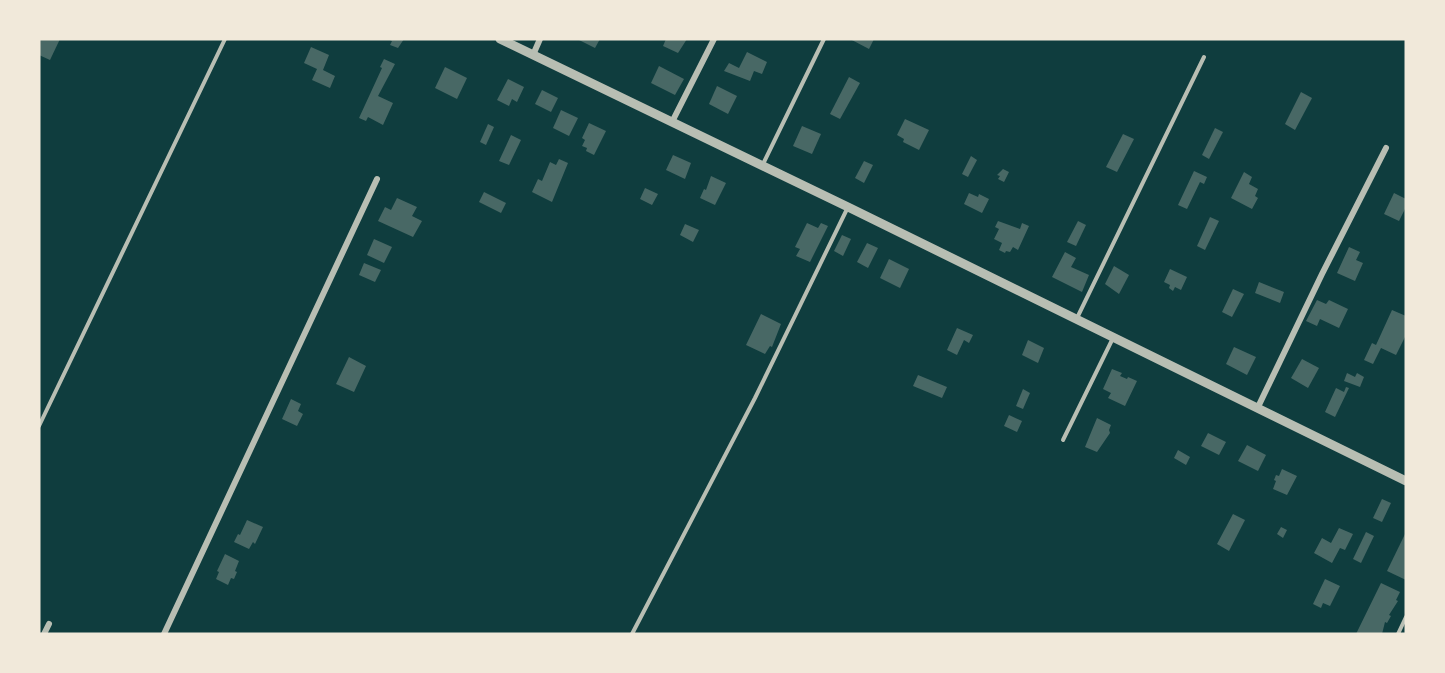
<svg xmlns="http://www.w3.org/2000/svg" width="1445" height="673" font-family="'Noto Sans',sans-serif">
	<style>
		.building { fill: #486865 }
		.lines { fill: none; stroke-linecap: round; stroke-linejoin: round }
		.service { stroke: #b8beb3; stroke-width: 4 }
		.minor { stroke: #b8beb3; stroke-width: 6 }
		.tertiary { stroke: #b8beb3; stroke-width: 9 }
	</style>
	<rect width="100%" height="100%" fill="#0f3d3e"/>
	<!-- building -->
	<g class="building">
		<path d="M39,39h21l-10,21 -11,-5z"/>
		<path d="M388,39h16l-6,9 -8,-3 2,-4z"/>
		<path d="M577,39h23l-5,9z"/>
		<path d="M666,39h21l-9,14 -15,-7z"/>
		<path d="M850,39h24l-5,10z"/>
		<path d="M311,47l18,8 -6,15 12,6 -5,12 -18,-8 5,-11 -13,-6z"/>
		<path d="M747,52l20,10 -5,12 -8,-3 -4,10 -26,-10 5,-8 10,5z"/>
		<path d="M384,59l11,5 -17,32 15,7 -10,22 -15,-8 -2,4 -7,-3 23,-50 -2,-1z"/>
		<path d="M659,66l25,13 -9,16 -24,-12z"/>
		<path d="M445,67l22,11 -10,21 -22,-11z"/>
		<path d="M849,77l11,6 -20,36 -10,-5z"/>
		<path d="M508,79l16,8 -7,15 -5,-3 -3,7 -12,-6z"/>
		<path d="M717,86l20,10 -9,18 -19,-10z"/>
		<path d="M542,90l16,8 -7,14 -16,-8z"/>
		<path d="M1301,92l11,6 -17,32 -10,-6z"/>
		<path d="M561,110l17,8 -9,18 -16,-8z"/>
		<path d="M905,119l24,11 -10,20 -16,-8 1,-3 -7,-4z"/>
		<path d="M589,123l17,8 -12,24 -8,-4 1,-3 -5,-2 3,-6 -3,-2z"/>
		<path d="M488,124l6,3 -8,18 -6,-3z"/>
		<path d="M802,126l19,8 -9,20 -19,-8z"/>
		<path d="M1215,128l8,4 -14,27 -7,-4z"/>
		<path d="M1123,134l11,5 -17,33 -11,-5z"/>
		<path d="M511,135l10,5 -12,25 -10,-4z"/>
		<path d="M673,155l18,8 -6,16 -19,-9z"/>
		<path d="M971,156l6,4 -9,17 -6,-3z"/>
		<path d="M559,159l9,4 -16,39 -20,-10 6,-13 4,2 8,-19 6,3z"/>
		<path d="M864,161l9,4 -9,18 -9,-5z"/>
		<path d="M1003,169l6,3 -5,10 -6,-3 2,-3 -3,-1z"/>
		<path d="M1194,171l13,6 -3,7 -4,-2 -13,27 -9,-4z"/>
		<path d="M1244,172l8,5 -3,7 9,5 -3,7 3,2 -6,11 -21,-11z"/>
		<path d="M711,176l15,7 -11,22 -15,-7 4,-9 2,1z"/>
		<path d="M645,188l13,6 -6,11 -12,-6z"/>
		<path d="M484,192l22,11 -5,10 -22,-11z"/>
		<path d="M969,193l9,4 1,-3 10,5 -7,14 -18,-9z"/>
		<path d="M1394,193l12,6v8l-7,14 -15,-7z"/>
		<path d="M397,198l20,9 -5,9 10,5 -9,16 -35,-16 7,-14 6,3z"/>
		<path d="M1210,217l9,4 -14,29 -8,-4z"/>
		<path d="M998,221l22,8 2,-6 7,3 -11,24 -5,-3 -3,5 -4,-1 -1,2 -6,-3 3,-7 -8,-4 5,-10 -4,-2z"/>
		<path d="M1078,221l8,4 -10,21 -9,-4z"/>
		<path d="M807,223l11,5 3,-5 7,3 -18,36 -14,-6 4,-7 -5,-2z"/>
		<path d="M685,224l14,6 -6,12 -13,-7z"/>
		<path d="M842,235l9,4 -8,17 -9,-5z"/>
		<path d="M374,239l18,8 -8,16 -17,-8z"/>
		<path d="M867,243l11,5 -10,20 -11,-6z"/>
		<path d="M1349,247l11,5 -4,8 7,3 -8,18 -18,-8z"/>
		<path d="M1065,252l11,6 -5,9 18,8 -7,17 -30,-15z"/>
		<path d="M889,259l20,10 -9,19 -20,-10z"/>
		<path d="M364,263l17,7 -6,12 -16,-7z"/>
		<path d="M1114,266l15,9 -10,19 -14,-10z"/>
		<path d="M1170,269l17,8 -6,13 -6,-3 -2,4 -4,-3 1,-3 -6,-3z"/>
		<path d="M1259,282l25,10 -4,11 -25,-10z"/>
		<path d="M1233,289l11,5 -12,23 -10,-5z"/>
		<path d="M1317,300l9,4 3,-4 19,9 -9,19 -19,-9 -3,7 -11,-5z"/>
		<path d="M1392,310l14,6v19l-10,20 -15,-7 -8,16 -9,-4 8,-17 4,2z"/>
		<path d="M761,314l20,10 -9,23 -2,-1 -5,8 -19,-9z"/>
		<path d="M957,328l16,7 -4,8 -5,-3 -7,15 -10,-5z"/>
		<path d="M1028,340l16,8 -6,15 -16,-8z"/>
		<path d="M1234,347l22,10 -9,18 -21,-11z"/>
		<path d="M349,357l17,9 -12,26 -18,-8z"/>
		<path d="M1302,359l17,9 -11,20 -17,-10z"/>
		<path d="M1112,369l10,4 -2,3 7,3 1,-2 9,4 -12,25 -17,-8 3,-5 -8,-4z"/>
		<path d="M1347,373l8,4 2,-4 7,4 -4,10 -16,-6z"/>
		<path d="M918,375l29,12 -5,11 -29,-12z"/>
		<path d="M1346,387l3,1 -14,29 -10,-5 11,-24 8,4z"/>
		<path d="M1023,389l7,4 -7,16 -7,-3z"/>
		<path d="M291,399l10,5 -3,7 5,3 -6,12 -15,-7z"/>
		<path d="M1009,415l13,6 -5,11 -13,-6z"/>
		<path d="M1097,418l14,7 -2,5 1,3 -13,19 -12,-5z"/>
		<path d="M1208,433l18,9 -7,13 -18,-9z"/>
		<path d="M1247,445l19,10 -8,16 -20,-10z"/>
		<path d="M1178,450l12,7 -4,8 -12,-7z"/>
		<path d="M1282,469l15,7 -10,19 -14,-6 3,-8 -2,-1 2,-5 3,1z"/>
		<path d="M1382,499l9,4 -9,19 -9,-4z"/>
		<path d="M1233,514l12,6 -16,31 -12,-7z"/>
		<path d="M247,520l16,7 -8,17 -2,-2 -4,7 -15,-7 4,-8 2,1z"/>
		<path d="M1281,527l6,3 -4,8 -6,-4z"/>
		<path d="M1339,528l14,6 -8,16 -5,-2 -8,15 -18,-10 8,-15 9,5z"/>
		<path d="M1366,532l8,4 -13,27 -8,-4z"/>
		<path d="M1406,532v48l-19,-9z"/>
		<path d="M225,554l14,7 -4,10 2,1 -3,7 -3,-1 -3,7 -12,-6 3,-7 -2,-1z"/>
		<path d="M1325,579l15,7 -10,20 -7,-3 -2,5 -8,-4z"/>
		<path d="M1381,583l19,9 -4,8 2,1 -9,14 2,1 -4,7 -2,-1 -3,12h-26z"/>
	</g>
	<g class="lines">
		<!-- service -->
		<g class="service">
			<path d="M763,164l61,-125"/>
			<path d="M1077,318l127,-261"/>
			<path d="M39,426l186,-387"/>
			<path d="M1063,440l50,-102"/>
			<path d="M632,634l123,-236 93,-191"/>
			<path d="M1398,634l8,-17"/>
		</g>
		<!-- minor -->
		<g class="minor">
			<path d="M533,55l7,-16"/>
			<path d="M672,122l42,-83"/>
			<path d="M1258,407l64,-133 64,-126"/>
			<path d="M44,634l5,-10"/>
			<path d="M164,634l213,-455"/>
		</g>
		<!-- tertiary -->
		<path class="tertiary" d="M500,39l348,168 558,274"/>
	</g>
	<!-- border -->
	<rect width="1445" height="673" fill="none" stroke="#f1e9da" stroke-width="81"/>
</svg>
